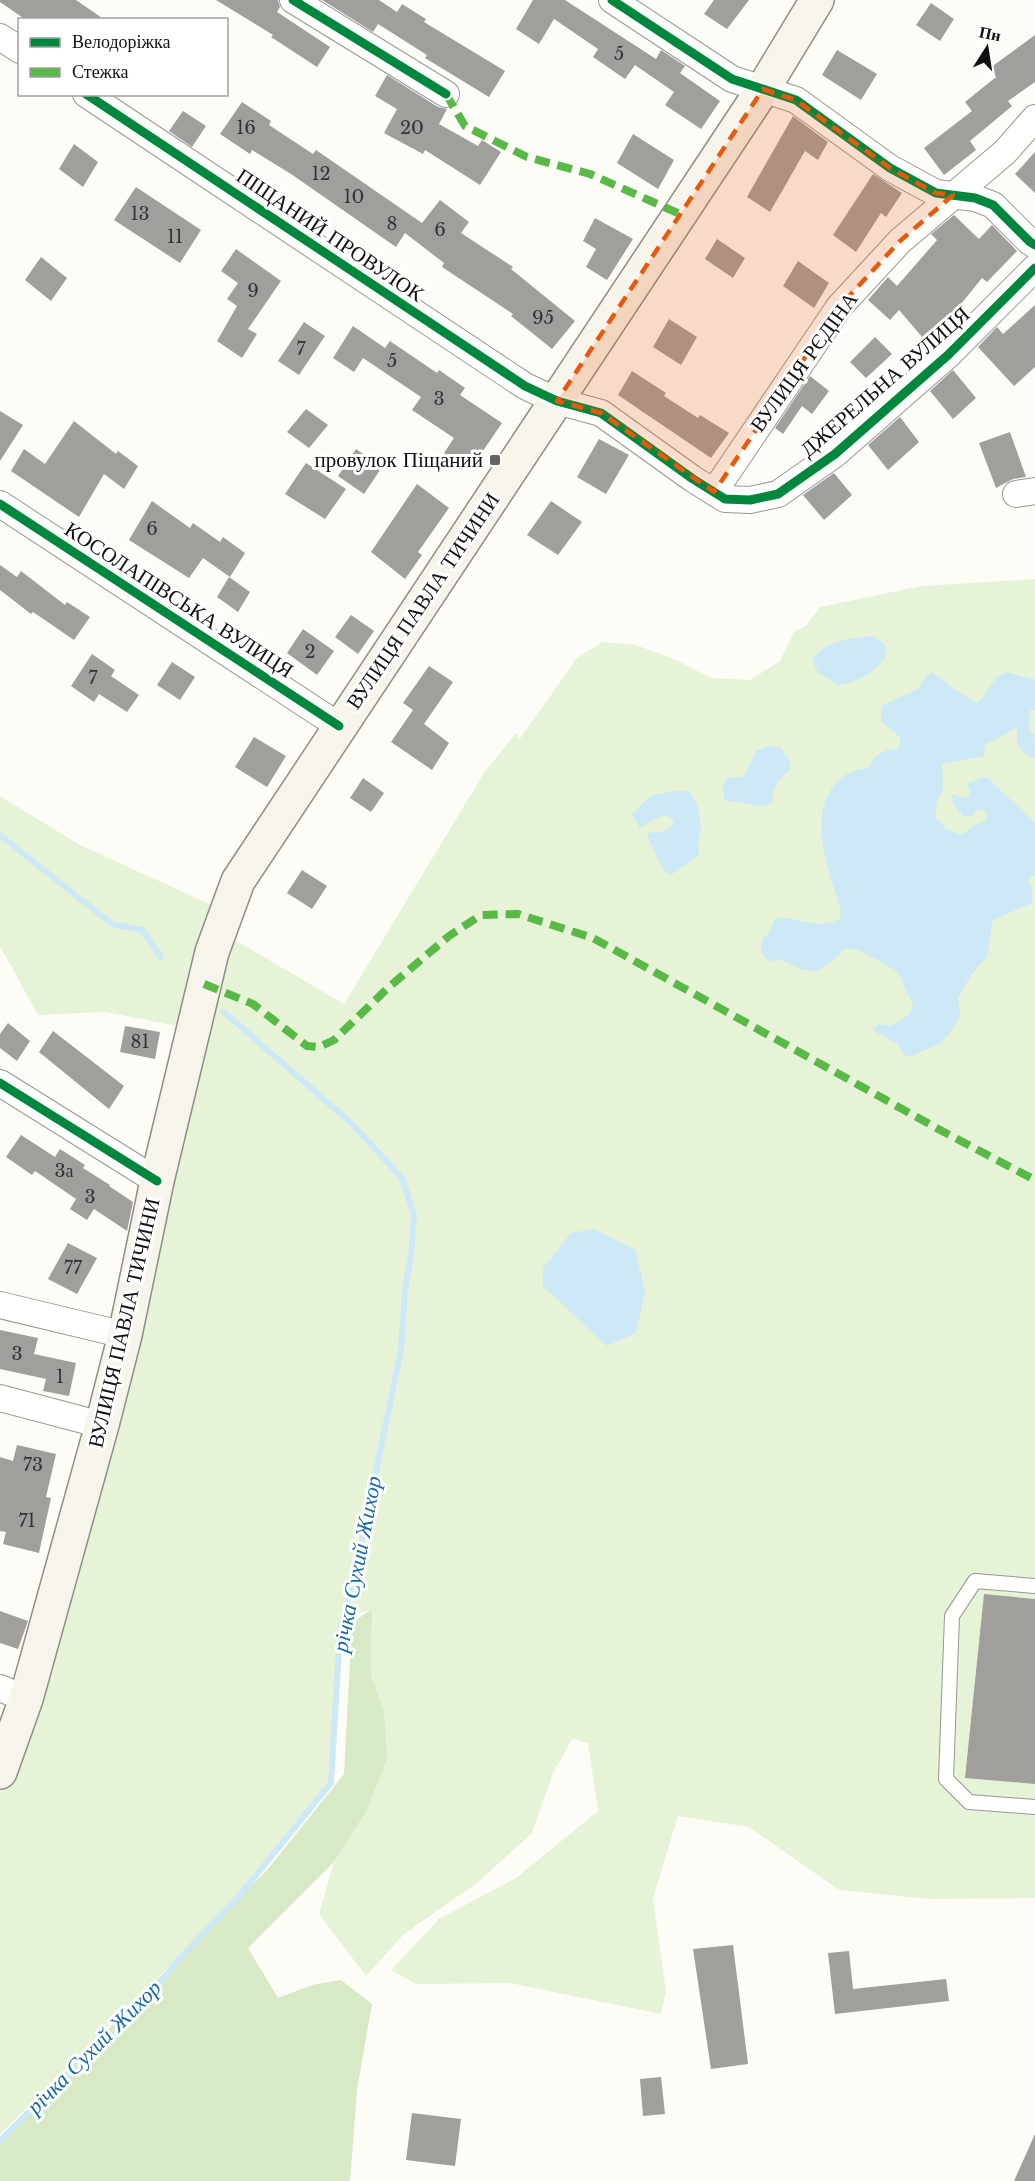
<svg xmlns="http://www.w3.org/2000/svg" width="1035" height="2181" font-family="'Libre Baskerville',serif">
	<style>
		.green { fill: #e7f3d7 }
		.forest { fill: #d8eac5 }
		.water { fill: #cde8f7 }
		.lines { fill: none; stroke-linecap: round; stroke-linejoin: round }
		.stream { stroke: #cde8f7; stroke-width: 6 }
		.building { fill: #a19f9c }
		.lane-casing { stroke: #979795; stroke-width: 16 }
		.street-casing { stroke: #979795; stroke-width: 28 }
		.secondary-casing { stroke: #8e8d8b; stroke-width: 36 }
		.lane { stroke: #fffffe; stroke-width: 14 }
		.street { stroke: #fffffe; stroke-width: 26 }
		.secondary { stroke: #f6f4eb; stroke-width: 33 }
		.quiet { stroke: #58b947; stroke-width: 8; stroke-dasharray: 15 8; stroke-linecap: butt }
		.cycleway-casing { stroke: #fff; stroke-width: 13 }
		.cycleway { stroke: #00873e; stroke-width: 9 }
		.marked { fill: #e8590c; fill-opacity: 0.2; stroke: #e8590c; stroke-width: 4.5; stroke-dasharray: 12 8; stroke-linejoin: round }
		.poi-dot { fill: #646362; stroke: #fff; stroke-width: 2 }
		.labels { text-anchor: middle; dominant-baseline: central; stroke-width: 6; stroke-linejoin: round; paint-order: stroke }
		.number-label { font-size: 18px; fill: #353434 }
		.street-label { font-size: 21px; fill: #111; stroke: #fff }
		.poi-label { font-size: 21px; fill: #111; stroke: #fff; text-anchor: end }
		.water-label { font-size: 22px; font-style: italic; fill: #1768a6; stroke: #fff }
	</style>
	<rect width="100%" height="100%" fill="#fdfcf7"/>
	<!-- green -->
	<path class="green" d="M1035,579v1319l-105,1 -91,-9 -90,-63 -71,-11 -25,82 13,93 -5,23 -151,-31 -94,1 -25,-14 48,-51 77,-41 82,-67 -10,-68 -16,-4 -19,34 -21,60 -55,50 -73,51 -38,42 -47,-62 15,-52 33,-52 17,-98 -13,-37 1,-65 -28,6 -4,15 -9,152 -115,137 -216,214v-362l188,-750 -11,4 -71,-14 -68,3 -38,-69v-150l80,49 147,67 -6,20 123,72 140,-231 32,-40 3,7 58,-82 26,-16 33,3 40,15 35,18 39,2 30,-19 14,-29 12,-6 14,-19 102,-21z"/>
	<!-- forest -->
	<path class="forest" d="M372,1609l-1,66 13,37 3,47 -20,51 -33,52 -86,86 30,50 34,-13 29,-5 31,24 -15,86 -7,91h-350v-44l268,-268 76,-95 8,-151z"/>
	<!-- water -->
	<g class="water">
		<path d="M874,636l10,8 3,9c-9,19 -29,29 -49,32l-20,-13 -6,-11c13,-22 37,-22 62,-25z"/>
		<path d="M932,672l23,18 23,13 19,-26 10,-5 28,8v30h-5l-1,21 5,4 1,23c-9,-1 -13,-8 -18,-15v-15l-32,17 -1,11 -42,8 1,24 -6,13 -2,16 11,12 16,6 12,-10 12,-4 1,-7 -5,-4h-5l-5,6 -8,1 -11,-13 -1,-10 12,4 5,-2 1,-6 -3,-6 5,-3 15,-4 48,46v53h-5l-2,5 4,8v14l-39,17 -6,37 -16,18 -13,23 2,18 -6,11 -12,15 -29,14 -9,-1 -6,-11 -26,-14 7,-6 12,2 17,-11 5,-7 -1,-6 -15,-31 -40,-22h-12l-13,12 -16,11 -15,-3 -19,-9 -11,1 -7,-4 -3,-8 2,-11 6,-5 7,-16c20,1 46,14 64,1l1,-8c-11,-38 -36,-94 -4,-128 8,-9 20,-13 32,-14l5,-10 14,-9 9,1 3,-6v-7l-19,-15 1,-16 37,-18 7,-12z"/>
		<path d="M768,746l12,1 9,12 1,11c-12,9 -18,17 -18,33l-11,3 -37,-6 -1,-13 3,-9 18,-1 12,-26z"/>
		<path d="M671,791h19l8,17 3,18 -3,14 1,15 -28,20 -8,-6 -15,-31v-5c11,-2 23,0 26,-12 -9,-12 -23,1 -34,7l-8,-14 19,-18z"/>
		<path d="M594,1229l41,21 10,41 -9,42 -29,13 -64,-60v-18l28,-35z"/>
	</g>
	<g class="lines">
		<!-- stream -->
		<g class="stream">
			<path d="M0,835l112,89 30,6 19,27"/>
			<path d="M0,2141l53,-53 45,-36 45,-46 34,-45 63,-66 91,-112 9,-152 19,-76 42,-205 4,-60 6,-34 3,-41 -12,-37 -52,-56 -126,-110"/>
		</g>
	</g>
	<!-- building -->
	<g class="building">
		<path d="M0,0h76l29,20h-79l-26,-18z"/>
		<path d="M216,0h62l2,7 -3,5 53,35 -13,20 -46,-30 2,-2z"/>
		<path d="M322,0h57l18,12 5,-8 24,15 -2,3 81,49 -16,26 -64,-39 2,-3 -49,-31 -5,8z"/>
		<path d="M533,0h32l91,59 5,-9 24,16 -5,7 40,28 -19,28 -36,-24 9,-13 -39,-27 -10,14 -32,-22 5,-8 -44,-30 -15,25 -23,-15z"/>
		<path d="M714,0h35l-22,29 -23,-15z"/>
		<path d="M931,3l23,16 -14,22 -24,-16z"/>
		<path d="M1035,35v47l-27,19 4,5 -42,35 6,9 -32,25 -20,-27 48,-37 -7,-9 31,-25 -6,-9z"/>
		<path d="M837,50l40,24 -16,26 -39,-25z"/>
		<path d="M387,75l51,32 9,2 -8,15 39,22 4,-6 19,12 -21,33 -55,-35 -2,4 -39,-21 13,-24 -22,-13z"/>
		<path d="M242,102l29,19 -2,4 44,29 3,-4 106,73 18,-23 29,22 -8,11 52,34 -2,2 64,52 -23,28 -41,-33 2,-2 -71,-47 2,-4 -39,-30 -9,14 -105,-73 -39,-24 -2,4 -30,-20z"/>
		<path d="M183,111l23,15 -14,21 -23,-16z"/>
		<path d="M793,116l35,26 -10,18 -13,-9 -35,61 -23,-15z"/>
		<path d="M633,134l41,26 -16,29 -41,-26z"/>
		<path d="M74,144l24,18 -15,25 -24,-18z"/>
		<path d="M1035,152v41l-20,-19z"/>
		<path d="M873,174l29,19 -16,24 -5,-4 -25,39 -23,-17z"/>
		<path d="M136,187l65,43 -21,33 -66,-43z"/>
		<path d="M954,215l25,24 13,-14 25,26 -30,31 -5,-4 -25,31 -34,29 -24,-28 -9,10 -22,-20 20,-23 9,9 40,-46 -6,-6z"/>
		<path d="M595,218l38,21 -26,41 -21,-13 10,-18 -13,-8z"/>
		<path d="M717,239l28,19 -12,20 -28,-19z"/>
		<path d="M236,249l45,32 -33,48 9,5 -15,24 -25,-17 20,-35 -10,-7 11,-16 -17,-12z"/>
		<path d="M41,257l26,21 -16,23 -26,-21z"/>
		<path d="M798,261l31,22 -15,25 -31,-22z"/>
		<path d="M1035,305v62l-21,19 -36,-39 19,-20 6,7z"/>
		<path d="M669,319l28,18 -16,28 -28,-18z"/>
		<path d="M304,322l21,14 -26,39 -21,-14z"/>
		<path d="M353,326l32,22 5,-7 47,32 2,-3 26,18 -5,7 42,28 -32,47 -26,-17 10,-15 -42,-28 9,-13 -58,-39 -9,14 -21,-14z"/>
		<path d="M875,337l17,17 -26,24 -16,-16z"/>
		<path d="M953,370l23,28 -23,21 -23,-28z"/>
		<path d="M632,371l34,22 -2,3 34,22 2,-3 29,18 -18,25 -93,-63z"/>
		<path d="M810,376l19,15 -17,23 -10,-8 -19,28 -8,-6z"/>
		<path d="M306,409l22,16 -19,23 -22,-16z"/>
		<path d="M0,411l23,14 -23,36z"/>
		<path d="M900,417l19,25 -31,28 -20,-25z"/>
		<path d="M74,421l42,33 2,-3 20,15 -14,23 -20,-15 -25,43 -68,-46 13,-22 21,15z"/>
		<path d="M1010,432l16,45 -13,2 -17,9 -17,-45z"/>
		<path d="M599,439l30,16 -23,39 -29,-17z"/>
		<path d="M356,449l26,18 -18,27 -26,-18z"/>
		<path d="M306,463l40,26 -21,30 -40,-25z"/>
		<path d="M834,473l18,22 -28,25 -21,-25z"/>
		<path d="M417,484l32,24 -31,44 4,3 -17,24 -34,-27z"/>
		<path d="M152,501l38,27 3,-5 27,19 3,-5 22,16 -15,24 -27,-19 -14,20 -60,-38z"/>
		<path d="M551,501l31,21 -24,33 -31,-20z"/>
		<path d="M0,565l17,12 4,-6 44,34 2,-3 23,15 -16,23 -41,-28 -2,2 -31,-24z"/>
		<path d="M229,577l21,15 -12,20 -21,-15z"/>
		<path d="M351,615l23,16 -16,23 -23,-17z"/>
		<path d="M303,629l31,22 -17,24 -30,-22z"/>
		<path d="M92,654l23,16 -4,6 28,19 -12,17 -28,-18 -5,8 -23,-16z"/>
		<path d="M172,662l23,15 -15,23 -23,-15z"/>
		<path d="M429,666l24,16 -29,42 25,19 -17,27 -41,-28 22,-32 -10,-7z"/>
		<path d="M254,737l32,19 -19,31 -32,-20z"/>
		<path d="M363,778l21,15 -13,19 -21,-14z"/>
		<path d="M302,870l25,16 -15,23 -25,-16z"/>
		<path d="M8,1023l22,18 -13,20 -17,-13v-14z"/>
		<path d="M125,1026l35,6 -5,27 -35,-7z"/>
		<path d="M53,1031l71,55 -15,23 -70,-57z"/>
		<path d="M21,1135l34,22 5,-8 25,16 -2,3 27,17 -1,1 24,16 -6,29 -33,-22 -7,11 -17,-11 6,-10 -41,-28 -3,4 -26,-18z"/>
		<path d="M68,1243l29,15 -20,36 -29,-15z"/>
		<path d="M0,1330l38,8 -4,16 42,9 -7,33 -26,-5 3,-12 -46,-10z"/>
		<path d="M17,1445l39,9 -10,43 5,1 -12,55 -36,-9 3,-12 -6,-1v-74l13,4z"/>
		<path d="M984,1594l51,5v185l-70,-6z"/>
		<path d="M0,1611l28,10 -10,28 -18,-6z"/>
		<path d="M733,1945l15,119 -37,5 -18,-120z"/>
		<path d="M849,1951l4,38 93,-10 3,22 -114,13 -7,-61z"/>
		<path d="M661,2077l4,37 -22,2 -3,-37z"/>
		<path d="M412,2113l49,6 -6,47 -49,-6z"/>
		<path d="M1035,2134v47h-21z"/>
	</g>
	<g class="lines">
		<!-- lane casing -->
		<g class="lane-casing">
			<path id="lane" d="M1035,1586l-60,-5 -23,35 -6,163 23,23 66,5"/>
		</g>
		<!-- street casing -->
		<g class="street-casing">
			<g id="street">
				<path d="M293,0l153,94"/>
				<path d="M612,0l120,79 64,21 94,68 46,25 39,5 18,7 37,37 5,3"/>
				<path d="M0,37l20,13"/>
				<path d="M86,94l439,292 32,15 44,12 92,66 32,20 25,1 28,-6 57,-40 113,-99 87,-87"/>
				<path d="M714,492l125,-185 61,-66 105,-89 30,-34"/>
				<path d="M1016,494l19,-3"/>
				<path d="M0,504l339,222"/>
				<path d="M0,1083l157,98"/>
				<path d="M0,1305l125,30"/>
				<path d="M0,1398l102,27"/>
				<path d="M0,1688l26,11"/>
			</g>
		</g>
		<!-- secondary casing -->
		<g class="secondary-casing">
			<path id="secondary" d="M0,1772l26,-73 76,-274 23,-90 32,-154 55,-229 26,-71 525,-792 54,-89"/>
		</g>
		<!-- lane -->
		<use href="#lane" class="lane"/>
		<!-- street -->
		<use href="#street" class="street"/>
		<!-- secondary -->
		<use href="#secondary" class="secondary"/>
		<!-- quiet -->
		<g class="quiet">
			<path d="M446,94l19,32 62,31 63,17 90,40"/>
			<path d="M204,984l49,20 54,42 12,1 15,-7 55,-53 60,-51 32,-21 37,-1 75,24 349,193 93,49"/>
		</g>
		<!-- cycleway casing -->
		<g class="cycleway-casing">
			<g id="cycleway">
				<path d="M293,0l153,94"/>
				<path d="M612,0l120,79 64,21 94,68 46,25 39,5 18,7 37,37 5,3"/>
				<path d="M86,94l439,292 32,15 44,12 92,66 32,20 25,1 28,-6 57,-40 113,-99 87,-87"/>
				<path d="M0,504l339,222"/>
				<path d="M0,1083l157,98"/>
			</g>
		</g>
		<!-- cycleway -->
		<use href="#cycleway" class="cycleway"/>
	</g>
	<!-- marked area -->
	<path class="marked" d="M763,89l33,11 94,68 46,25 17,2 -53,46 -61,66 -125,185 -113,-79 -44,-12z"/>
	<!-- markers -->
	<rect class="poi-dot" x="489" y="454" width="12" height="12" rx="3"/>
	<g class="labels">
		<!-- number labels -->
		<g class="number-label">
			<text x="619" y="54">5</text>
			<text x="246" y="128">16</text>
			<text x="412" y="128">20</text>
			<text x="321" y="174">12</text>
			<text x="354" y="197">10</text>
			<text x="140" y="214">13</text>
			<text x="392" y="224">8</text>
			<text x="440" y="230">6</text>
			<text x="175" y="237">11</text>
			<text x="253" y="291">9</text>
			<text x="543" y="318">95</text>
			<text x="301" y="349">7</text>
			<text x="392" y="361">5</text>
			<text x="439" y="399">3</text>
			<text x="152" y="529">6</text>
			<text x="310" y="652">2</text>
			<text x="93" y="678">7</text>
			<text x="140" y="1042">81</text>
			<text x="64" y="1171">3а</text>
			<text x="90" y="1197">3</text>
			<text x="73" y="1268">77</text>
			<text x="17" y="1354">3</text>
			<text x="60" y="1377">1</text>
			<text x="33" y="1465">73</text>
			<text x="27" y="1521">71</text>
		</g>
		<!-- street labels -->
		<g class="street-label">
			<text transform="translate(330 235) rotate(34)">ПІЩАНИЙ ПРОВУЛОК</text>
			<text transform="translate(804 362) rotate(-54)">ВУЛИЦЯ РЄДІНА</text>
			<text transform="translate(885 382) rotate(-41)">ДЖЕРЕЛЬНА ВУЛИЦЯ</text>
			<text transform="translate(179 600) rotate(33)">КОСОЛАПІВСЬКА ВУЛИЦЯ</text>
			<text transform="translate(423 601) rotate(-56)">ВУЛИЦЯ ПАВЛА ТИЧИНИ</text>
			<text transform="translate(124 1323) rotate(-77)">ВУЛИЦЯ ПАВЛА ТИЧИНИ</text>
		</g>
		<!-- poi labels -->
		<g class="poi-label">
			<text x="483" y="460">провулок Піщаний</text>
		</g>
		<!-- water labels -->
		<g class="water-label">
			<text transform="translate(357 1564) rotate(-79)">річка Сухий Жихор</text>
			<text transform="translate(94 2047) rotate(-45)">річка Сухий Жихор</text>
		</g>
	</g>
	<!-- legend -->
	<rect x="18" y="18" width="210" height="78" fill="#ffffff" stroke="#a0a0a0" stroke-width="1.5"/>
	<rect x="30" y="38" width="30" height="9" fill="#00873e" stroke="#a0a0a0" stroke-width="1.5"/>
	<text x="72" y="48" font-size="18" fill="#111111">Велодоріжка</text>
	<rect x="30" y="68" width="30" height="9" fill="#58b947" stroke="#a0a0a0" stroke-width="1.5"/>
	<text x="72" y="78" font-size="18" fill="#111111">Стежка</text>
	<!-- north arrow -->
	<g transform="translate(987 48) rotate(12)" stroke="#ffffff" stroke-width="4.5" paint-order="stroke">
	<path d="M0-4.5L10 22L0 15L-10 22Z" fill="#111111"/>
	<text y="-9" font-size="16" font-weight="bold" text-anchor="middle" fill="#111111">Пн</text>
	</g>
</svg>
